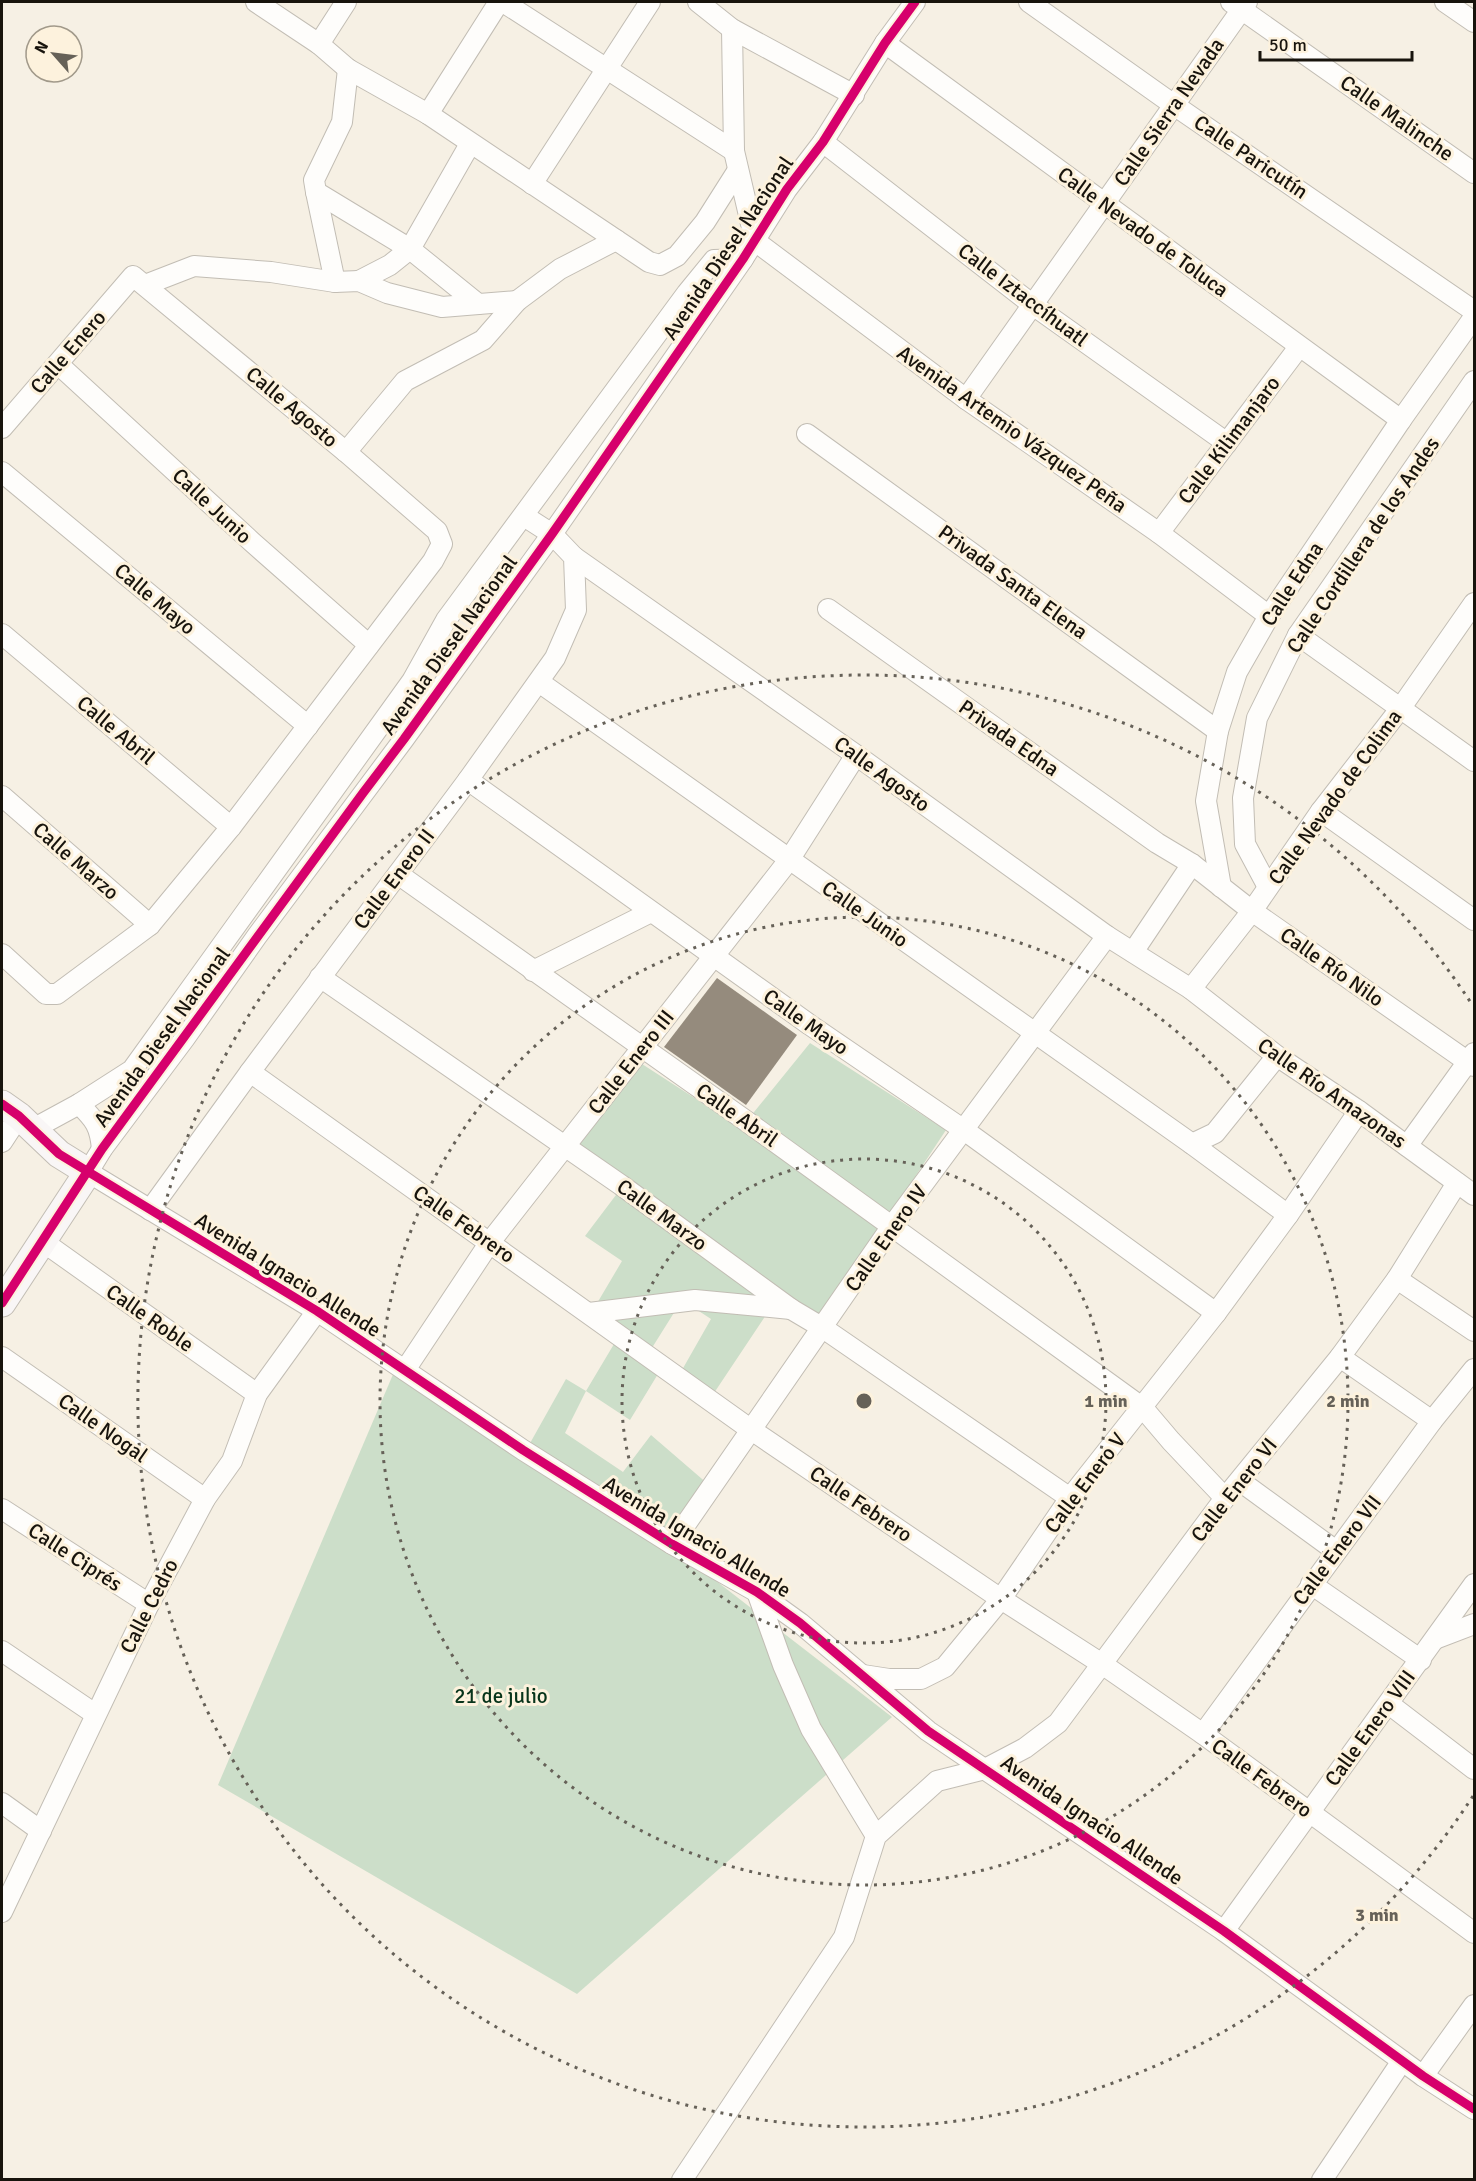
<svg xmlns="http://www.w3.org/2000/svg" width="1476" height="2181" font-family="Signika,sans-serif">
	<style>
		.green { fill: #ccdec9 }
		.building { fill: #958b7d }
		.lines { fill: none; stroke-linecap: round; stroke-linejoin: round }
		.street-casing { stroke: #c2bdb4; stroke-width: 22 }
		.secondary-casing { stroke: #c2bdb4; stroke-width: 29 }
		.street { stroke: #fefdfb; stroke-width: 20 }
		.secondary { stroke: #f9f6f6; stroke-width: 27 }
		.cycleway-casing { stroke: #fdf2dd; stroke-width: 13 }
		.cycleway { stroke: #d6006c; stroke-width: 9 }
		.ring { fill: none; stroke: #666158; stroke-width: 3; stroke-dasharray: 3 6 }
		.labels { text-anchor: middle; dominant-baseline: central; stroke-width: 6; stroke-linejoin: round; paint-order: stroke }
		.street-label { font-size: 21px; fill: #18140d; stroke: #fdf2dd }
		.park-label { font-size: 21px; fill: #08341a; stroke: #fdf2dd }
		.centre { fill: #666158; stroke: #fdf2dd; stroke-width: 3 }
		.ring-label { font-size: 18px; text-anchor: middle; font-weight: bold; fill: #666158; stroke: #fdf2dd; stroke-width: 6; stroke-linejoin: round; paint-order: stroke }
	</style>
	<rect width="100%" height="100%" fill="#f6f0e4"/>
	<!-- green -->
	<g class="green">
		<path d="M810,1043l136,87 -125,189 -244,-173 65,-82 99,64z"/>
		<path d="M619,1191l155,112 -60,90 -32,-23 29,-51 -29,-19 -32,51 -24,-23 -30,-23 26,-44 -37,-25z"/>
		<path d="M617,1339l44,30 -31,51 -44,-29 -21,42 58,39 28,-37 58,50 -44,47 -136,-87 37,-66 20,12z"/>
		<path d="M397,1365l265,174 230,178 -315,277 -359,-209z"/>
	</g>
	<!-- building -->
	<path class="building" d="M717,978l80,57 -51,70 -82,-58z"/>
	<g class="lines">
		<!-- street casing -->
		<g class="street-casing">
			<g id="street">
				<path d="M256,2l63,42 29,25 80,45 221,148 11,3 17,-9 28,-34 33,-52"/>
				<path d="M503,2l231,149"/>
				<path d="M698,2l34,27 122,66"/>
				<path d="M915,2l-30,41 -62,99 -36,47 -44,70 -191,275 -148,205 -147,197 -72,102 -83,111 -14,23 229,139 206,139 149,94 85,48 43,31 128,108 296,200 199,145 51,33"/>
				<path d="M1029,2l145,103 300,206"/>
				<path d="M1231,2l243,171"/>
				<path d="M1445,2l29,20"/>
				<path d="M732,29l2,122 21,90 211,158 193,134 110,83"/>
				<path d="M885,43l516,377"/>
				<path d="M319,44l27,-42"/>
				<path d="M348,69l-6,53 -28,58 2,12 94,57 68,55"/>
				<path d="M428,114l71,-112"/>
				<path d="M823,142l210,163 194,138"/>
				<path d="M532,184l118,-182"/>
				<path d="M316,192l19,90"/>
				<path d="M359,281l31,-16 20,-16 60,-105"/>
				<path d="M145,285l49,-19 77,6 64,10 24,-1 28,12 55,14 75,-6"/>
				<path d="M58,364l194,178 117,103"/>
				<path d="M966,399l281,-397"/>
				<path d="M2,428l131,-152 213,176 91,79 5,13 -9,17 -202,266 -81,98 -93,69h-11l-44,-40"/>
				<path d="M807,434l411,297"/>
				<path d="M346,452l59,-71 78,-41 34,-39 43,-32 56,-29"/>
				<path d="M2,472l306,254"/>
				<path d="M1159,533l140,-186"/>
				<path d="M574,557l282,198 251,181 84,53 86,67 82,55 115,84"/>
				<path d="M828,609l329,234 35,21 60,47 222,155"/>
				<path d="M2,634l229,193"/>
				<path d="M1298,635l176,126"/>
				<path d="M539,682l653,462 96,71"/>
				<path d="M468,780l342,245 154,105 252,183"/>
				<path d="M2,796l148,129"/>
				<path d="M1321,811l153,109"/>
				<path d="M398,874l344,244 401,290 28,33 54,57"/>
				<path d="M1221,887l-15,-86 12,-70 19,-59 32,-56 132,-196 73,-103"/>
				<path d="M1268,887l-23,-43 -2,-46 14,-80 41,-83 176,-254"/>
				<path d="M1133,952l59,-88"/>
				<path d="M533,971l118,-59"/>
				<path d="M320,977l301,208 170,124 32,19 247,170"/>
				<path d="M1191,989l61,-78 69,-100 79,-102 74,-106"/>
				<path d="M250,1072l500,357 251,170 101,65 101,70 271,199"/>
				<path d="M79,1104c16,16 21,22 23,45"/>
				<path d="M33,1129l46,-25 53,-34 280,-389 34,-61 241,-327 27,-33 29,-1"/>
				<path d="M2,1142l17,-26"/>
				<path d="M1192,1144l23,-11 62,-77"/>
				<path d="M1407,1146l67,-93"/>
				<path d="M150,1210l100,-138 218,-292 87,-122 21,-48 -2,-53 -22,-23 -28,-18"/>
				<path d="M42,1241l215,153"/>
				<path d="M1397,1279l77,52"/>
				<path d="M589,1313l106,-13 96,9"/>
				<path d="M2,1357l203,142"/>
				<path d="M1340,1357l92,64"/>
				<path d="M405,1370l85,-128 299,-382 67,-105"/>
				<path d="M1240,1481l96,70"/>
				<path d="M2,1509l147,95"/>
				<path d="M672,1544l220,-318 215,-290"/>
				<path d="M1311,1584l110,76"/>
				<path d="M757,1592l26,73 28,64 65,107"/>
				<path d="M1435,1639l39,-15"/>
				<path d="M2,1651l93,63"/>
				<path d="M863,1675l26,4h32l24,-12 56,-68 69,-101 146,-185 72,-98 71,-104"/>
				<path d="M1389,1704l85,65"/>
				<path d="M1203,1734l229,-313 42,-52"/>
				<path d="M2,1803l39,28"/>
				<path d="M2,1912l147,-308 56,-105 27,-38 25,-67 60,-83"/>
				<path d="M1224,1931l250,-347"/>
				<path d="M1423,2076l51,-71"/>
				<path d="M682,2180l162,-243 32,-101 61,-55 48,-12 40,-21 33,-25 167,-225 115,-141 57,-78 60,-96"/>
				<path d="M1322,2180l80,-119"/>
			</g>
		</g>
		<!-- secondary casing -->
		<g class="secondary-casing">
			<path id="secondary" d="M2,1104l17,12 40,38 29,18 -86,131"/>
		</g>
		<!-- street -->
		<use href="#street" class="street"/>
		<!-- secondary -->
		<use href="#secondary" class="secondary"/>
		<!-- cycleway casing -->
		<g class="cycleway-casing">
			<g id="cycleway">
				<path d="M2,1104l17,12 40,38 258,157 206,139 149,94 85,48 43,31 128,108 296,200 199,145 51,33"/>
				<path d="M2,1303l100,-154 261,-356 41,-54 148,-205 191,-275 44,-70 36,-47 62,-99 30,-41"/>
			</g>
		</g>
		<!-- cycleway -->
		<use href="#cycleway" class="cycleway"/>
	</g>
	<!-- distance rings -->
	<g class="ring">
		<circle cx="864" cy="1401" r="242"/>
		<circle cx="864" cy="1401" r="484"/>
		<path d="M1473 1796A726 726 0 1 1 1473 1006"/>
	</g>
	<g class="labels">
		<!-- street labels -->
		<g class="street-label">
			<text transform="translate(1169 112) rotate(-55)">Calle Sierra Nevada</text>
			<text transform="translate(1397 118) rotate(35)">Calle Malinche</text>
			<text transform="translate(1251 157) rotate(34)">Calle Paricutín</text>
			<text transform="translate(1143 232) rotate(36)">Calle Nevado de Toluca</text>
			<text transform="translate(728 248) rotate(-56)">Avenida Diesel Nacional</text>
			<text transform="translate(1023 295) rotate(37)">Calle Iztaccíhuatl</text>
			<text transform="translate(68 352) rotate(-49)">Calle Enero</text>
			<text transform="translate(292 407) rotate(40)">Calle Agosto</text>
			<text transform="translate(1012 429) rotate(35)">Avenida Artemio Vázquez Peña</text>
			<text transform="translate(1229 440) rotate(-53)">Calle Kilimanjaro</text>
			<text transform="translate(212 506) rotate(43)">Calle Junio</text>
			<text transform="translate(1363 545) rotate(-56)">Calle Cordillera de los Andes</text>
			<text transform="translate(1013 582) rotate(36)">Privada Santa Elena</text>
			<text transform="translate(1292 584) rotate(-57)">Calle Edna</text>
			<text transform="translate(155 599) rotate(40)">Calle Mayo</text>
			<text transform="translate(449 645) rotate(-54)">Avenida Diesel Nacional</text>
			<text transform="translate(116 730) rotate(40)">Calle Abril</text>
			<text transform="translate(1009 738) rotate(35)">Privada Edna</text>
			<text transform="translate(882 774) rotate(36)">Calle Agosto</text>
			<text transform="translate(1335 797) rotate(-54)">Calle Nevado de Colima</text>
			<text transform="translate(76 861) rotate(41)">Calle Marzo</text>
			<text transform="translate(394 879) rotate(-53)">Calle Enero II</text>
			<text transform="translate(865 914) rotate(35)">Calle Junio</text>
			<text transform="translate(1332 967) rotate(35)">Calle Río Nilo</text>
			<text transform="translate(806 1022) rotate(35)">Calle Mayo</text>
			<text transform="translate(162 1037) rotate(-54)">Avenida Diesel Nacional</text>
			<text transform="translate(631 1062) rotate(-52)">Calle Enero III</text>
			<text transform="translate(1332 1093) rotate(35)">Calle Río Amazonas</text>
			<text transform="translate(737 1115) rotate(35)">Calle Abril</text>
			<text transform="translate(662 1215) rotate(36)">Calle Marzo</text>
			<text transform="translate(464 1224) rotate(35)">Calle Febrero</text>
			<text transform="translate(886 1238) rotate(-55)">Calle Enero IV</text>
			<text transform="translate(288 1275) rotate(32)">Avenida Ignacio Allende</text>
			<text transform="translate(150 1318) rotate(35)">Calle Roble</text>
			<text transform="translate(103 1428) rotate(35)">Calle Nogal</text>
			<text transform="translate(1085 1483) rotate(-53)">Calle Enero V</text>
			<text transform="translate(1234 1490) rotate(-52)">Calle Enero VI</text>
			<text transform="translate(861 1504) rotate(34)">Calle Febrero</text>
			<text transform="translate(697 1537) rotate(31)">Avenida Ignacio Allende</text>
			<text transform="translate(1337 1550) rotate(-53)">Calle Enero VII</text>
			<text transform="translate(75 1557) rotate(33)">Calle Ciprés</text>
			<text transform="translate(149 1606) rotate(-63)">Calle Cedro</text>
			<text transform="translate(1370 1728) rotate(-54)">Calle Enero VIII</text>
			<text transform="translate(1262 1778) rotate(36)">Calle Febrero</text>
			<text transform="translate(1092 1820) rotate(34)">Avenida Ignacio Allende</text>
		</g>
		<!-- park labels -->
		<g class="park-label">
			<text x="501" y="1696">21 de julio</text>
		</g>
	</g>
	<circle cx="864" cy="1401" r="9" class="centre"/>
	<g class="ring-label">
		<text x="1106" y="1407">1 min</text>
		<text x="1348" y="1407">2 min</text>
		<text x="1377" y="1921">3 min</text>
	</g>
	<!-- border -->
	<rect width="1476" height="2181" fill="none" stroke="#18140d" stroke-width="6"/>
	<!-- north arrow -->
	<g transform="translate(54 54) rotate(298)"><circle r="28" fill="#fdf2dd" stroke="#a1998a" stroke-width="1.5"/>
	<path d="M0-4.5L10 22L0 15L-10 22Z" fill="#666158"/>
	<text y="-9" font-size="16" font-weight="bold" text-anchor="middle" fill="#18140d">N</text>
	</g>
	<!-- scale -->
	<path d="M1260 51v9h152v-9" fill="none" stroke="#18140d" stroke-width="3"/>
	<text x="1269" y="51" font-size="18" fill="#18140d" stroke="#fdf2dd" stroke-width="4.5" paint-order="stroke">50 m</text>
</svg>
